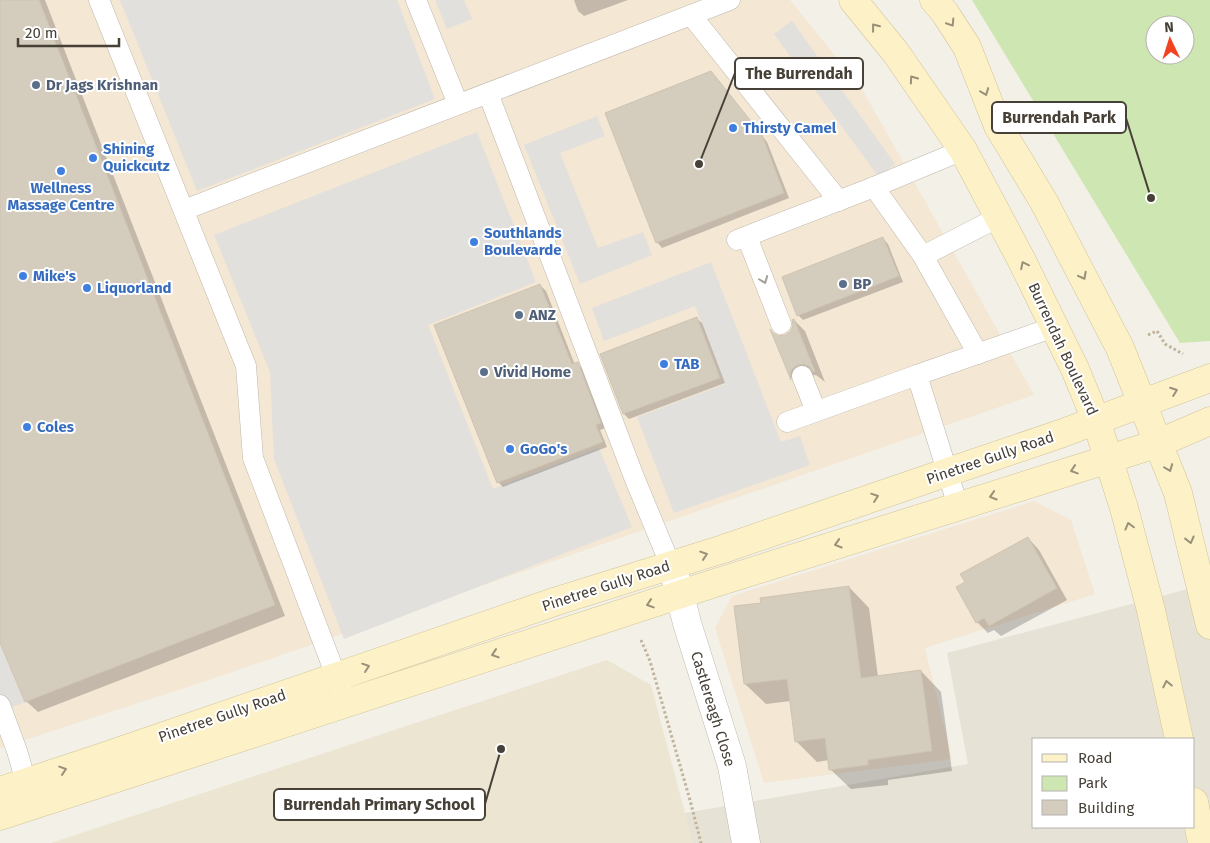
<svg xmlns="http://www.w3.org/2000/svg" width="1210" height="843" font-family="'Fira Sans',sans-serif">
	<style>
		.residential { fill: #e7e2d6; fill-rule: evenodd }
		.commercial { fill: #f4e7d4 }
		.education { fill: #ece5d2 }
		.green { fill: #cee6b2; fill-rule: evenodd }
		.parking { fill: #e2e0dc }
		.shadow { fill: #0003 }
		.building { fill: #d4ccbd; stroke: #cfc4b1 }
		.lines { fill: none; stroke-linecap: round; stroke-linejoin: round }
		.lane-casing { stroke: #beb8ab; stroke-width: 21 }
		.street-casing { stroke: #beb8ab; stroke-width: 29 }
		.secondary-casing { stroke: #d2c499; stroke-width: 29 }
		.path { stroke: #c0b49c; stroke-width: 3; stroke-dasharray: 2.5 2.5; stroke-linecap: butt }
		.lane { stroke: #fff; stroke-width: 20 }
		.street { stroke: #fff; stroke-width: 28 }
		.secondary { stroke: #fdf1c8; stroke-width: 28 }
		.oneway { stroke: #989078 }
		.oneway2 { stroke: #a2a09b }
		.service-dot { fill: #5c6f8a; stroke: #fff; stroke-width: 2 }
		.shop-dot { fill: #3f7fe0; stroke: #fff; stroke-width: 2 }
		.labels { text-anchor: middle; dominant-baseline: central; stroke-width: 4; stroke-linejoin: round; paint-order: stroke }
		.service-label { font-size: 15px; font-weight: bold; fill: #4e5e75; stroke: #fff; text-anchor: start }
		.shop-label { font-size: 15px; font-weight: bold; fill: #366cbe; stroke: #fff; text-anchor: start }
		.street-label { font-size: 15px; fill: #464037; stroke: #fff }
		.leader { fill: none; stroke: #464037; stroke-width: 2 }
		.callout-dot { fill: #464037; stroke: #fff; stroke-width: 2 }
		.callout { fill: #fff; stroke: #464037; stroke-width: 2 }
		.callout-label { font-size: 16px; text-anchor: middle; font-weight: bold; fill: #464037 }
	</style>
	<rect width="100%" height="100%" fill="#f3f0e8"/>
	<!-- residential -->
	<path class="residential" d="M1210,583v260h-519l-6,-30 283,-49 -21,-111zM1034,739h160v88h-160z"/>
	<!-- commercial -->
	<g class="commercial">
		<path d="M0,0h790l72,89 172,306 -825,285 -209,68z"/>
		<path d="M1034,501l37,19 24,74 -170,54 27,111 -188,24 -49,-155 17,-32z"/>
	</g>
	<!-- education -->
	<path class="education" d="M607,660l44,25 42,158h-642z"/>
	<!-- green -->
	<path class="green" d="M972,0h238v341l-30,2zM1155,25h30v30h-30z"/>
	<!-- parking -->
	<g class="parking">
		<path d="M120,0h277l38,99 -238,92z"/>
		<path d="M435,0h29l8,19 -25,10z"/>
		<path d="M792,21l103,143 -17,12 -104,-142z"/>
		<path d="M597,116l8,20 -45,17 38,95 45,-16 9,23 -72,29 -56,-139z"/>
		<path d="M477,132l59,150 -108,43 65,164 106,-41 33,79 -288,112 -70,-180 -4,-87 -56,-137z"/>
		<path d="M711,262l70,180 19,-6 10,29 -136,48 -37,-96 88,-33 -30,-78 -91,35 -12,-33z"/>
		<path d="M0,643l25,59 -25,10z"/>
	</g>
	<!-- shadow -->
	<g class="shadow">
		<path d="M0,0h45l240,616 -247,96 -12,-11 -26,-62z"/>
		<path d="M574,0h54l-44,16 -6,-5z"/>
		<path d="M716,78l51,64 22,56 -127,50 -5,-6z"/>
		<path d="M883,239l5,5 15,38 -100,38 -5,-5z"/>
		<path d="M540,285l6,6 29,74 2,-1 6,5 22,59 -5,2 7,17 -104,40 -5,-5z"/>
		<path d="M696,318l6,5 23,60 -96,36 -5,-5 -23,-60z"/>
		<path d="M794,320l11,11 20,51 -9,-7 -6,1 -9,13 -9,-10 -18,-45 5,3 7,-1 5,-3 3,-7z"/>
		<path d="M1028,538l11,12 28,50 -66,36 -7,-6 -6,3 -11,-11z"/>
		<path d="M849,587l20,21 9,69 43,-6 20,21 11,79 -64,9v5l-37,4 -21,-20 -1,-9 -12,2 -21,-21 -5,-40 -25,3 -21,-20 18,-80z"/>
	</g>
	<!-- building -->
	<g class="building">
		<path d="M0,0h39l236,605 -250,97 -25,-59z"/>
		<path d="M711,71l51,64 22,58 -128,50 -51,-130z"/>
		<path d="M883,237l16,39 -102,40 -15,-39z"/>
		<path d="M540,284l32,80 6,-2 23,61 -5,2 7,17 -106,41 -63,-158z"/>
		<path d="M697,317l23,61 -97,36 -23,-60z"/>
		<path d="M794,319l21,52 -2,1 -3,-5 -6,-3 -6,1 -6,4 -2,5 1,6 -21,-51 3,4 6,3 7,-1 5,-4 2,-6 -1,-5z"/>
		<path d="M1028,537l29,51 -68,38 -5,-8 -8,5 -20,-36 9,-5 -5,-8z"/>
		<path d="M849,586l12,92 60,-8 11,81 -64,9v5l-39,5 -4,-32 -30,4 -8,-63 -43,5 -10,-78 27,-3 -1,-5z"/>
	</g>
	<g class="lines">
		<!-- lane casing -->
		<g class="lane-casing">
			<g id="lane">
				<path d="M99,0l147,366 7,92 88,231"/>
				<path d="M416,0l42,104"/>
				<path d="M691,15l148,186"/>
				<path d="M488,93l146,384 41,99"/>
				<path d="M874,187l49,69 55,98"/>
				<path d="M184,210l546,-210"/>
				<path d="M747,237l34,87"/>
				<path d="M737,240l137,-53 89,-37"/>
				<path d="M923,256l76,-39"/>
				<path d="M917,375l137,-48"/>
				<path d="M802,376l14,35"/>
				<path d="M787,422l130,-47 41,131"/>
				<path d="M0,705l17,46 9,31"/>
			</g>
		</g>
		<!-- street casing -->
		<g class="street-casing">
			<path id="street" d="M675,576l12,47 45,143 14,77"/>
		</g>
		<!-- secondary casing -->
		<g class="secondary-casing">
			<g id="secondary">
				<path d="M853,0l43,53 67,97 58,109 54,110 21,51 28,88 27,102 28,129"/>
				<path d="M934,0l11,13 22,34 31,79 46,76 76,146 58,145 32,132"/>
				<path d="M0,791l97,-32 460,-158 166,-52 225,-77 112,-38 150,-56"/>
				<path d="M1194,802l8,41"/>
				<path d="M0,816l715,-233 394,-124 50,-16 51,-22"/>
			</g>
		</g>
		<!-- path -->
		<g class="path">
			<path d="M1148,335l9,-4 8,13 18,10"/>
			<path d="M641,640l9,21 40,139 11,43"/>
		</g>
		<!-- lane -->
		<use href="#lane" class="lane"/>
		<!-- street -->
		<use href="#street" class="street"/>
		<!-- secondary -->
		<use href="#secondary" class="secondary"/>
	</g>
	<!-- one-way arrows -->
	<defs><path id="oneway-chevron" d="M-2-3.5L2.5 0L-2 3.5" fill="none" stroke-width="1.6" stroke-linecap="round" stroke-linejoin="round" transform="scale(1.25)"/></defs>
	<g class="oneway">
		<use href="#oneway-chevron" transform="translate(951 23) rotate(57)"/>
		<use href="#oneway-chevron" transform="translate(875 27) rotate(-128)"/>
		<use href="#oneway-chevron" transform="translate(913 79) rotate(-125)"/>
		<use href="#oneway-chevron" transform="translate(985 92) rotate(69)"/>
		<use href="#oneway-chevron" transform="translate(1024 265) rotate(-116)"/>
		<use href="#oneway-chevron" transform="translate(1083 276) rotate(62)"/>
		<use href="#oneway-chevron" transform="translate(1174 391) rotate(-20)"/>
		<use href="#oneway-chevron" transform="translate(1169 468) rotate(69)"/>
		<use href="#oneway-chevron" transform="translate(1074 470) rotate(162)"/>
		<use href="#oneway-chevron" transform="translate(993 496) rotate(163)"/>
		<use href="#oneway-chevron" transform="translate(875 497) rotate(-19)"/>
		<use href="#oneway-chevron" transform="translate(1129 526) rotate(-105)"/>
		<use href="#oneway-chevron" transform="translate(1190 540) rotate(76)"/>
		<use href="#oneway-chevron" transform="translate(838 544) rotate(163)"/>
		<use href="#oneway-chevron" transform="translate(704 555) rotate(-18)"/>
		<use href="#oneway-chevron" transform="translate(650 604) rotate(162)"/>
		<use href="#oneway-chevron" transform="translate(495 654) rotate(162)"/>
		<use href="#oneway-chevron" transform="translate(366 667) rotate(-19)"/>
		<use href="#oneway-chevron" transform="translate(1167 684) rotate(-102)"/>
		<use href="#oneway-chevron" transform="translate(63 770) rotate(-18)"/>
	</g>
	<use class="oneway2" href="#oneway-chevron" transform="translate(764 280) rotate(69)"/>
	<!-- markers -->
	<g class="service-dot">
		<circle cx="36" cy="85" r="5"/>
		<circle cx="843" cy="284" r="5"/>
		<circle cx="519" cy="315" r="5"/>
		<circle cx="484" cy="372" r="5"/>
	</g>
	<g class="shop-dot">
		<circle cx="733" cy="128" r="5"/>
		<circle cx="93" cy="158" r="5"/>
		<circle cx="61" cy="171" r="5"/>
		<circle cx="474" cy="242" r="5"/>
		<circle cx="23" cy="276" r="5"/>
		<circle cx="87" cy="288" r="5"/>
		<circle cx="664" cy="364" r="5"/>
		<circle cx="27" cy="427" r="5"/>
		<circle cx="510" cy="449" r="5"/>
	</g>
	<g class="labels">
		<!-- service labels -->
		<g class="service-label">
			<text x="46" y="85">Dr Jags Krishnan</text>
			<text x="853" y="284">BP</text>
			<text x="529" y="315">ANZ</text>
			<text x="494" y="372">Vivid Home</text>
		</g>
		<!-- shop labels -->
		<g class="shop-label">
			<text x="743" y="128">Thirsty Camel</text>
			<text x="103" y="149">Shining<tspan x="103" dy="17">Quickcutz</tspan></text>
			<text x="61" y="188" text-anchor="middle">Wellness<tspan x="61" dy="17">Massage Centre</tspan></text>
			<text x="484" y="233">Southlands<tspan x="484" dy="17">Boulevarde</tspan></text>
			<text x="33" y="276">Mike's</text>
			<text x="97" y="288">Liquorland</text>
			<text x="674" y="364">TAB</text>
			<text x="37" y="427">Coles</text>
			<text x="520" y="449">GoGo's</text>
		</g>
		<!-- street labels -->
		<g class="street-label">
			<text transform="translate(1063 349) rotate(65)">Burrendah Boulevard</text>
			<text transform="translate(990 458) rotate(-19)">Pinetree Gully Road</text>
			<text transform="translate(606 586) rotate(-18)">Pinetree Gully Road</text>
			<text transform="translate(713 709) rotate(73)">Castlereagh Close</text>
			<text transform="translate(222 716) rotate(-19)">Pinetree Gully Road</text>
		</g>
	</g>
	<!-- callouts -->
	<path class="leader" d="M699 164L735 73M1151 198L1126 118M501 749L485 804"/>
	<g class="callout-dot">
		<circle cx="699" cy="164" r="5"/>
		<circle cx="1151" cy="198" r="5"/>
		<circle cx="501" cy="749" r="5"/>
	</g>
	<g class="callout">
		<rect x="735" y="58" width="128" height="31" rx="5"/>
		<rect x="992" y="102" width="134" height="31" rx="5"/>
		<rect x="274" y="789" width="211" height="31" rx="5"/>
	</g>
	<g class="callout-label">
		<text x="799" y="79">The Burrendah</text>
		<text x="1059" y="123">Burrendah Park</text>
		<text x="379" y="810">Burrendah Primary School</text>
	</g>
	<!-- legend -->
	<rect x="1032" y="738" width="162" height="90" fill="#ffffff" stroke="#b5b3af"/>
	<rect x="1042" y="754" width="25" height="8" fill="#fdf1c8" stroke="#b5b3af"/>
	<text x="1078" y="763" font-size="15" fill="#464037">Road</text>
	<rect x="1042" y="776" width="25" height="15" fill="#cee6b2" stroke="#b5b3af"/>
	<text x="1078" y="788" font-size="15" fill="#464037">Park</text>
	<rect x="1042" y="800" width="25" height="15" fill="#d4ccbd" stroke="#b5b3af"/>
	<text x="1078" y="813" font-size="15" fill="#464037">Building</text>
	<!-- north arrow -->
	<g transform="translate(1170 40) rotate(356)"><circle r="24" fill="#ffffff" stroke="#b5b3af"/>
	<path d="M0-4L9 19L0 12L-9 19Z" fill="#f24320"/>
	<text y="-8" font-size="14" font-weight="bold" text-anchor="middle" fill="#464037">N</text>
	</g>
	<!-- scale -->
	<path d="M18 38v8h101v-8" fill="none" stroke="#464037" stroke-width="2.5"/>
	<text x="25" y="38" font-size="15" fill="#464037" stroke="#ffffff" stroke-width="4" paint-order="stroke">20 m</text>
</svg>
